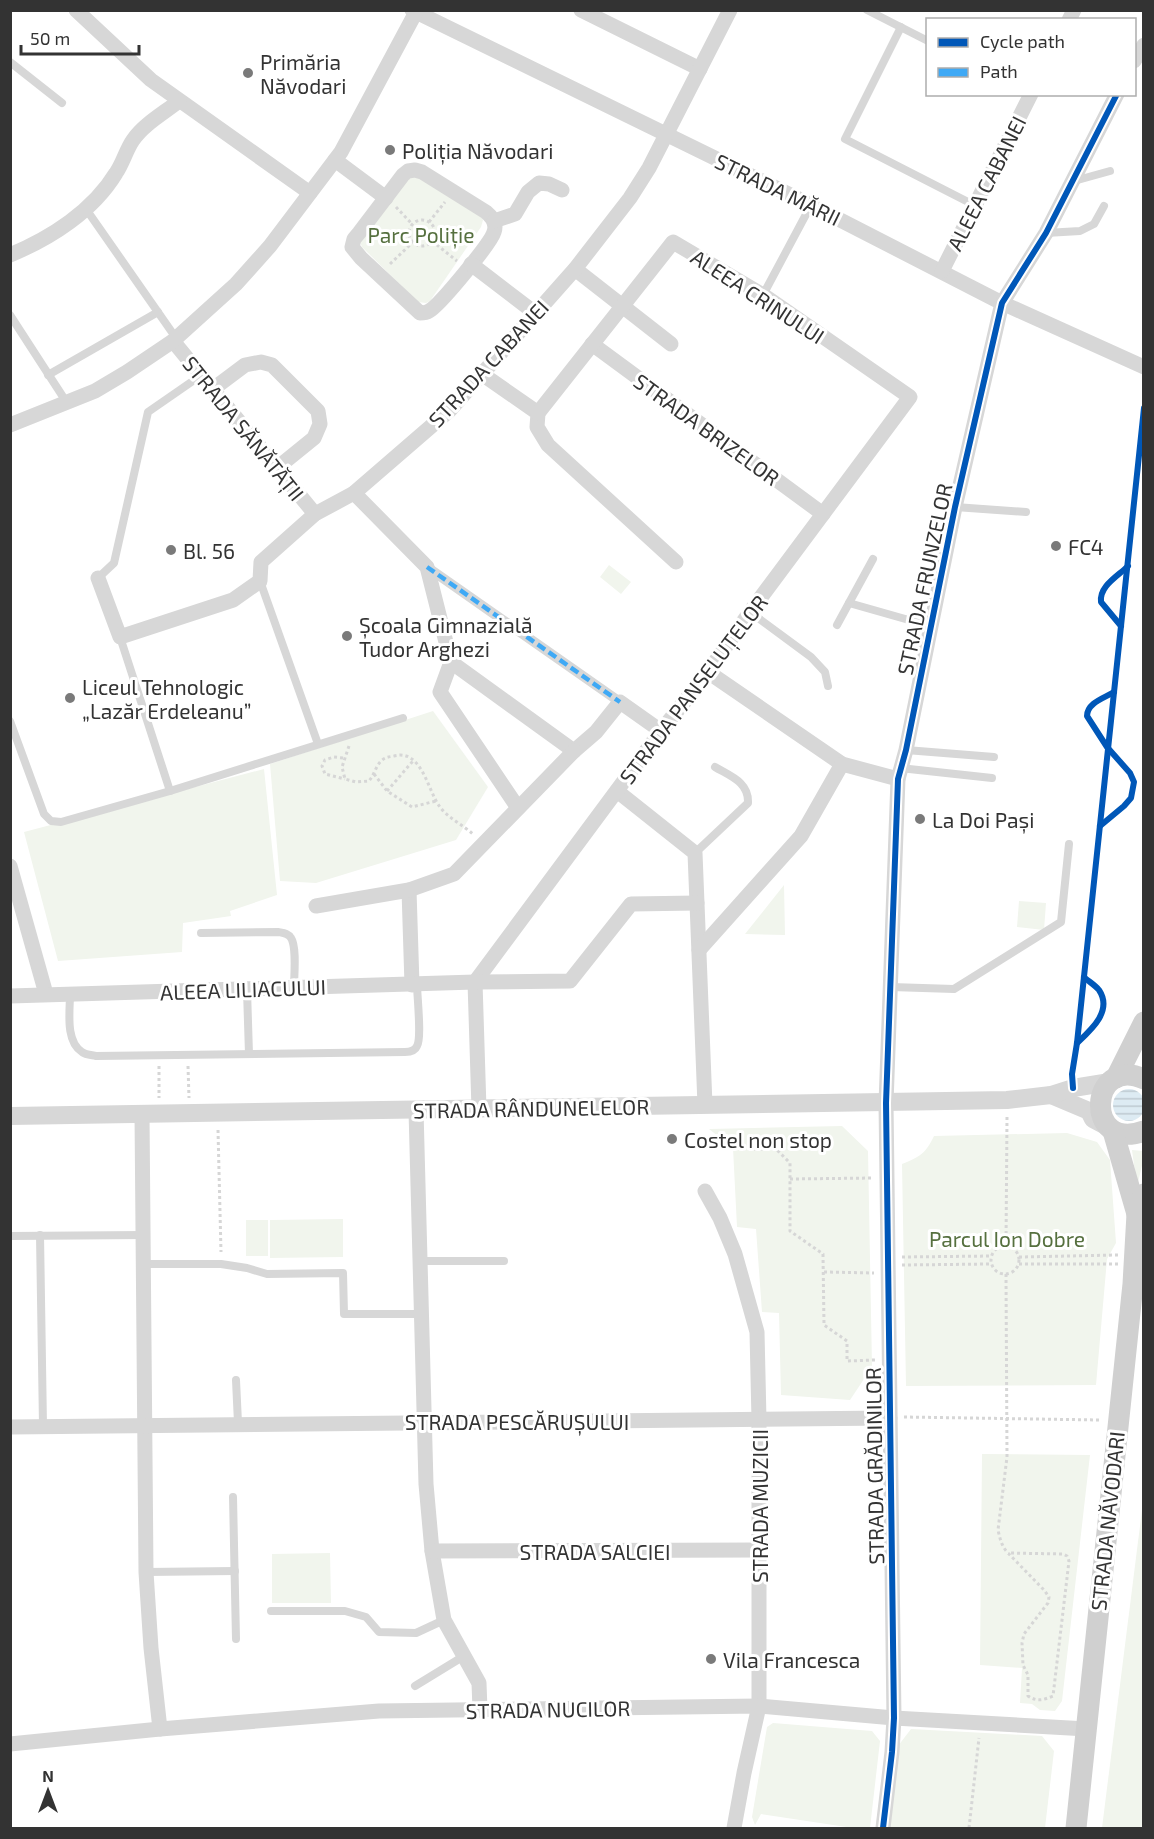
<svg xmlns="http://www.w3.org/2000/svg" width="1154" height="1839" font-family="'Exo 2',sans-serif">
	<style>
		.green { fill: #f1f5ed }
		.water { fill: url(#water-rules) }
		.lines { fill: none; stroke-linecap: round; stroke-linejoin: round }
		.path { stroke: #d6d6d6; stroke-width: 3; stroke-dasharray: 3 3; stroke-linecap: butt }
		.service { stroke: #d7d7d7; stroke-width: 8 }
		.pedestrian { stroke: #d7d7d7; stroke-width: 10 }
		.minor { stroke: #d7d7d7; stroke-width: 15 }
		.tertiary { stroke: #d7d7d7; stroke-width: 18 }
		.secondary { stroke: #d0d0d0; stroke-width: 21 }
		.quiet { stroke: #3fa9f5; stroke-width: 4.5; stroke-dasharray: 9 4.5; stroke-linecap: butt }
		.cycleway-casing { stroke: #fff; stroke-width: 10 }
		.cycleway { stroke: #0057b8; stroke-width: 6 }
		.poi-dot { fill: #7a7a7a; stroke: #fff; stroke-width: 2 }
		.labels { text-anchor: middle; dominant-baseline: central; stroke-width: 6; stroke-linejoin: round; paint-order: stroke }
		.poi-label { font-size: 21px; fill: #333; stroke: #fff; text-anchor: start }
		.street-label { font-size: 21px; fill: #333; stroke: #fff }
		.park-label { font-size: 21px; fill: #56703f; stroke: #fff }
	</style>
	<defs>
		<pattern id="water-rules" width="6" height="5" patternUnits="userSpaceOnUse" patternTransform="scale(1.5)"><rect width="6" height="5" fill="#ddebf3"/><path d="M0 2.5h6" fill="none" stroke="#becad1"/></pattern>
	</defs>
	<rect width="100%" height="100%" fill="#fff"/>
	<!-- green -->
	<g class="green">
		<path d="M417,175l63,40 3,5 -2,7 -51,74 -4,2 -8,-1 -56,-55 -2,-5 46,-65z"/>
		<path d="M609,565l22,17 -10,12 -21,-17z"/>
		<path d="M433,711l55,76 -32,53 -140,43 -36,-2 -10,-117z"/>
		<path d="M264,769l13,126 -47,16 1,5 -48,7 -1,29 -124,9 -34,-129z"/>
		<path d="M784,885l1,50 -40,-1z"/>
		<path d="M1019,901l27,2 -2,27 -27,-3z"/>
		<path d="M842,1126l26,25 4,216 -22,33 -69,-5 -2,-82 -17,-1 -6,-83 -19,-2 -4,-79 -24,-19z"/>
		<path d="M1067,1133l30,9 13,18 6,83 -9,16 -11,126 -190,1 -4,-222c18,-7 24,-11 32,-28z"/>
		<path d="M1132,1150l11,1v10l-6,26z"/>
		<path d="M343,1219v38l-73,1v-38z"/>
		<rect x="246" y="1220" width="22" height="36"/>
		<path d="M982,1454l108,1 -28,246 -7,10 -15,-1 -8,-6 -12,-1 2,-35 -42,-3z"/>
		<path d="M1143,1502v326h-41z"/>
		<path d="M330,1553l1,50h-59v-49z"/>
		<path d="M773,1723l99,8 8,10 -10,87h-17l-92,-14 -6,11 -3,-8 15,-90z"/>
		<path d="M911,1729l131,7 12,15 -9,77h-157l10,-82z"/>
	</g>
	<!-- water -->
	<circle class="water" cx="1129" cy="1105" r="16"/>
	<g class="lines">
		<!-- path -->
		<g class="path">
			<path d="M396,207l16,17"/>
			<circle cx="422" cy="233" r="13"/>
			<path d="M429,222l16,-20"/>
			<path d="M432,241l25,20"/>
			<path d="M390,264l22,-21"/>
			<path d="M349,746l-7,21 3,12 11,3 13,-1c5,-6 7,-15 12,-20 4,-4 8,-4 13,-5 28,-8 34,36 46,51 7,10 24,19 33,27"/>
			<path d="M343,758l-9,-1 -9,3 -3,6 3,8 20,5"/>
			<path d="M374,774l13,17 25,16 24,-6"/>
			<path d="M387,791l26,-30"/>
			<path d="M159,1066v32"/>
			<path d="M188,1066l1,32"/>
			<path d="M218,1130l3,122"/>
			<path d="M742,1149h34l14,14v68l33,23 1,71 23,16v20l28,-1"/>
			<path d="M790,1179l83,-1"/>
			<circle cx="1005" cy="1260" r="14"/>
			<path d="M1006,1246l1,-129"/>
			<path d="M902,1257l90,-1"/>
			<path d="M1019,1257l99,-2"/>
			<path d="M1019,1264h99"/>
			<path d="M902,1265l89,-1"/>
			<path d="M824,1272l50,1"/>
			<path d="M1006,1274l1,183 -9,73c2,9 4,17 10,23l36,37 5,7 -1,6 -24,31 -2,9 1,22 5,10v21c9,6 15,4 25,0l16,-135 -2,-5 -4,-2 -55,-1"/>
			<path d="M904,1417l197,3"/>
			<path d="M969,1828l10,-90"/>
		</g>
		<!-- service -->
		<g class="service">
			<path d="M867,10l61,31"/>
			<path d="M901,27l-56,112 129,66"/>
			<path d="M10,62l52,41"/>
			<path d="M1074,181l36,-10"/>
			<path d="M86,209l90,129"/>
			<path d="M1046,233l34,-2 14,-7 10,-18"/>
			<path d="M763,295l48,-90"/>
			<path d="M10,315l57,88"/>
			<path d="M48,375l110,-63"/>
			<path d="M955,507l71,5"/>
			<path d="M98,578l16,-15 34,-151 52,-36"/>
			<path d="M260,581l58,163"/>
			<path d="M849,603l81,23"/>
			<path d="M750,612l61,45 14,15 3,14"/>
			<path d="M837,625l36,-66"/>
			<path d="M120,637l50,154"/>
			<path d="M10,721l34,93 7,7 10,1 109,-31 233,-73"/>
			<path d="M906,750l88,7"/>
			<path d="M900,768l92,10"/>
			<path d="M695,853l53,-50c1,-21 -18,-27 -33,-36"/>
			<path d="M201,933l77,-1c5,1 10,1 13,6 6,9 3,38 3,50"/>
			<path d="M891,987l63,2 107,-67 8,-78"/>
			<path d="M247,990l2,64"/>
			<path d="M70,994c0,17 -5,47 12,58 4,3 10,3 14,4l309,-4c4,0 10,-1 12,-6 5,-8 0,-50 0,-62"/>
			<path d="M40,1235l3,191"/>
			<path d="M10,1236l134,-1"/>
			<path d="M420,1261h84"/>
			<path d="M144,1264h77l26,4 20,6 76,-1 1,41h77"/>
			<path d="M236,1380l2,43"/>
			<path d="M233,1497l3,142"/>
			<path d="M146,1572l89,-1"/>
			<path d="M271,1611h74l21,6 13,15 37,1 28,-13"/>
			<path d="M415,1686l49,-30"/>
		</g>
		<!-- pedestrian -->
		<path class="pedestrian" d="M427,567l193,135"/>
		<!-- minor -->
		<g class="minor">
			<path d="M76,10l75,70 159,113"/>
			<path d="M412,10l399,195 191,98 142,64"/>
			<path d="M581,10l119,59"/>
			<path d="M1069,20l5,-10"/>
			<path d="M1134,61l10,-16"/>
			<path d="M335,160l51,38"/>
			<path d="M415,170l7,2 64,40c6,5 11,12 8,20 -3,11 -55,74 -65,79 -3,2 -5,2 -9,2l-59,-55 -9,-11 2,-8 5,-6 44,-58 5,-4z"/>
			<path d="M494,221l21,-7 13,-22 11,-9 10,1 13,6"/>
			<path d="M10,255c41,-17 83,-44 106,-82 7,-10 10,-23 17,-33 11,-16 31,-27 46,-39"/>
			<path d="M471,264l64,49"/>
			<path d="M575,269l96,75"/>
			<path d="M942,271l89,-177"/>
			<path d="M173,341l142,173"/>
			<path d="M592,344l231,170"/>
			<path d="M482,374l56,39 -1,14 11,18 128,117"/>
			<path d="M213,389l32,-24 16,-3 11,3 46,46 2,13 -6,14 -37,30"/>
			<path d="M10,425l85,-34 32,-19 46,-31 63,-57 34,-38 71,-94 75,-140"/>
			<path d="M354,493l73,74 24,95 123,89 22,-19 24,-30 41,29"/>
			<path d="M98,578l22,59 113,-37 27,-19 1,-19 54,-48 39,-21 96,-83 125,-141 55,-71 19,-30 81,-158"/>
			<path d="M451,662l-11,30 78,116"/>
			<path d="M708,672l134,92 56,15"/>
			<path d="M617,791l78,62 10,252"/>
			<path d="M10,866l36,128"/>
			<path d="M409,890l3,95"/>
			<path d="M316,906l93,-16 45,-16 120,-123"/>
			<path d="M699,950l102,-114 41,-72"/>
			<path d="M475,982l186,-251 47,-59 42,-60 160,-215 -147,-102 -90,-53 -135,171"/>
			<path d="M475,982l4,127"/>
			<path d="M10,996l465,-14 95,-1 61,-77 66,-1"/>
			<path d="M416,1110l10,374 6,67 12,69 35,63 1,27"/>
			<path d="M142,1114l4,458 5,76 9,81"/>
			<path d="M705,1191l15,27 15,36 22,78 2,88v286l-15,67 -10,55"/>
			<path d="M10,1427l880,-9"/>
			<path d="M432,1551l327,-1"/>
			<path d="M10,1744l150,-15 219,-18 380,-5 135,12 193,11"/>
			<path d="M883,1828l9,-76 2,-34 -8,-615 12,-324 8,-29 49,-243 47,-204 44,-70 71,-139"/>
		</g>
		<!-- tertiary -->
		<g class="tertiary">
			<path d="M1051,1095l38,16 4,8 15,8"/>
			<path d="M10,1116l997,-16 44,-5 22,-7 37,-6"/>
		</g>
		<!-- secondary -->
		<g class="secondary">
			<path d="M1116,1078l28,-56"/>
			<path d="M1144,1079c-55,-25 -61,74 0,52"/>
			<path d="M1113,1131l24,83"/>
			<path d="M1076,1828l57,-544 4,-70 7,-20"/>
		</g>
		<!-- quiet -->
		<path class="quiet" d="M427,567l193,135"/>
		<!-- cycleway casing -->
		<g class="cycleway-casing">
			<g id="cycleway">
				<path d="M1121,626l-20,-24c-2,-16 17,-26 27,-36"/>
				<path d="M1100,826l24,-20 7,-8 3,-16 -4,-9 -23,-26 -20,-31c0,-13 17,-18 27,-24"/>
				<path d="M1077,1043c14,-13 36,-32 22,-53 -4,-5 -11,-9 -15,-13"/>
				<path d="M1073,1088l-1,-14 5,-31 67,-635"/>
				<path d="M883,1828l9,-76 2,-34 -8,-615 12,-324 8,-29 49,-243 47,-204 44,-70 71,-139"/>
			</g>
		</g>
		<!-- cycleway -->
		<use href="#cycleway" class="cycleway"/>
	</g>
	<!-- markers -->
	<g class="poi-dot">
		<circle cx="248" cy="73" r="6"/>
		<circle cx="390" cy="150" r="6"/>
		<circle cx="1056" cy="546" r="6"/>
		<circle cx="171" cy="550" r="6"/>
		<circle cx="347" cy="636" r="6"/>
		<circle cx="70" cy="698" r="6"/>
		<circle cx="920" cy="819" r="6"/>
		<circle cx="672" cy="1139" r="6"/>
		<circle cx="711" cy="1659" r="6"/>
	</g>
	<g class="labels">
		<!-- poi labels -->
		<g class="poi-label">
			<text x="260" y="61">Primăria<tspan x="260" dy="24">Năvodari</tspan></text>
			<text x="402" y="150">Poliția Năvodari</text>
			<text x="1068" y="546">FC4</text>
			<text x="183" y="550">Bl. 56</text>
			<text x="359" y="624">Școala Gimnazială<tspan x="359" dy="24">Tudor Arghezi</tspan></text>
			<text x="82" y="686">Liceul Tehnologic<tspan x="82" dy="24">„Lazăr Erdeleanu”</tspan></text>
			<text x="932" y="819">La Doi Pași</text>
			<text x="684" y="1139">Costel non stop</text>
			<text x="723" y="1659">Vila Francesca</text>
		</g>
		<!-- street labels -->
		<g class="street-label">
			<text transform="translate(986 183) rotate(-63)">ALEEA CABANEI</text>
			<text transform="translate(778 189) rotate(26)">STRADA MĂRII</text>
			<text transform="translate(758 296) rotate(33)">ALEEA CRINULUI</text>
			<text transform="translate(488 363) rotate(-47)">STRADA CABANEI</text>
			<text transform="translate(244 428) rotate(51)">STRADA SĂNĂTĂȚII</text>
			<text transform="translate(707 429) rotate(36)">STRADA BRIZELOR</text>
			<text transform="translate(924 579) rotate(-78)">STRADA FRUNZELOR</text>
			<text transform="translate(693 689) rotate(-53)">STRADA PANSELUȚELOR</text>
			<text transform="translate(243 989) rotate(-2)">ALEEA LILIACULUI</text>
			<text transform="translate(531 1108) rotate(-1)">STRADA RÂNDUNELELOR</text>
			<text x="517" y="1421">STRADA PESCĂRUȘULUI</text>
			<text transform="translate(874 1466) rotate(-91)">STRADA GRĂDINILOR</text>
			<text transform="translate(759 1506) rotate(-90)">STRADA MUZICII</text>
			<text transform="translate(1107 1521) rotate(-84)">STRADA NĂVODARI</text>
			<text x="595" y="1551">STRADA SALCIEI</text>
			<text transform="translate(548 1709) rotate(-1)">STRADA NUCILOR</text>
		</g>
		<!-- park labels -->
		<g class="park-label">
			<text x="421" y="234">Parc Poliție</text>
			<text x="1007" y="1238">Parcul Ion Dobre</text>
		</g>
	</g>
	<!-- border -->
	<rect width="1154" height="1839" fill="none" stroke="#333333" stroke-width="24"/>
	<!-- legend -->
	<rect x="926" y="18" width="210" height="78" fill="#ffffff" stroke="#adadad" stroke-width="1.5"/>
	<rect x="938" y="38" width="30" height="9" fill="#0057b8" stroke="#adadad" stroke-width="1.5"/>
	<text x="980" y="48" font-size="18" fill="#333333">Cycle path</text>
	<rect x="938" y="68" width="30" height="9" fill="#3fa9f5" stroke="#adadad" stroke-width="1.5"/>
	<text x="980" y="78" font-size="18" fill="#333333">Path</text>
	<!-- north arrow -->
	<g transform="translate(48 1791)" stroke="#ffffff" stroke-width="4.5" paint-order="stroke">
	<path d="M0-4.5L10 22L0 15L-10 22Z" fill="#333333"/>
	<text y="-9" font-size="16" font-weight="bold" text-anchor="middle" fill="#333333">N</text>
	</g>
	<!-- scale -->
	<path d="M21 45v9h118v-9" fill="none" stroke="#333333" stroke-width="3"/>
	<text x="30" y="45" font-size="18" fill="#333333" stroke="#ffffff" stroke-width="4.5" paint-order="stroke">50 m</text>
</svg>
